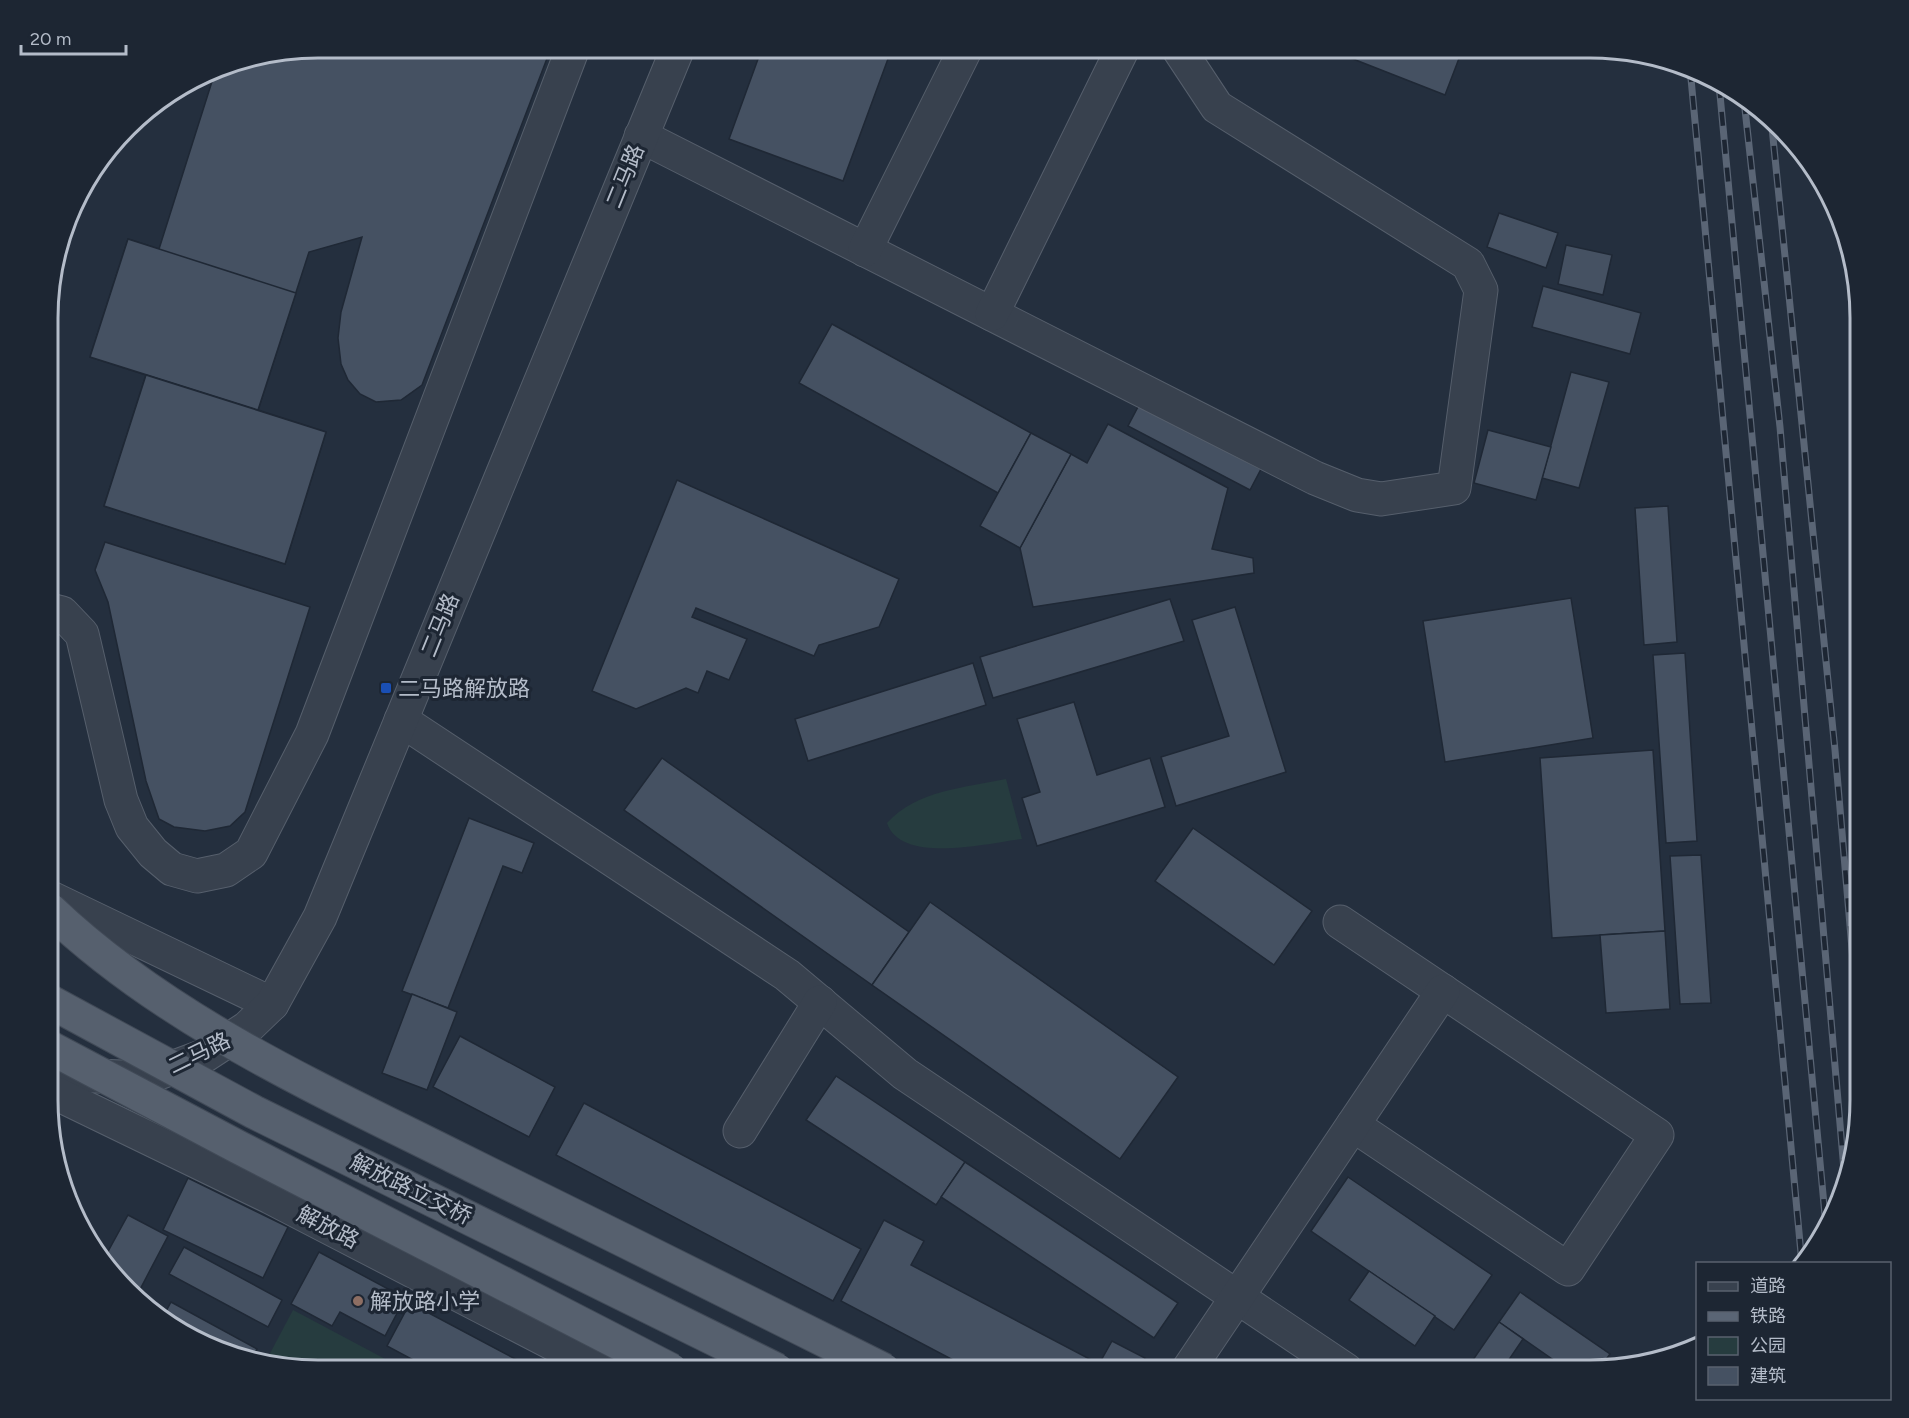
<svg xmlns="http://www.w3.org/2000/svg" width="1909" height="1418" font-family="Figtree,'Noto Sans SC',sans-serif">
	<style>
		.green { fill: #263c3f }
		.building { fill: #455162; stroke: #1f2835; stroke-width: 1.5 }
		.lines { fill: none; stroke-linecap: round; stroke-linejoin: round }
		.minor-casing { stroke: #565f6c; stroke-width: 35 }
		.minor { stroke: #38414e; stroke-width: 33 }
		.rail-casing { stroke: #5a6575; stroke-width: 7 }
		.rail { stroke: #1d2633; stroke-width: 4.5; stroke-dasharray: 14; stroke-linecap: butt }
		.major-bridge-casing { stroke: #414a57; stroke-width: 35; stroke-linecap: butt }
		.major-bridge { stroke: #56606e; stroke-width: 33 }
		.transit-dot { fill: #1a4fb4; stroke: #1d2633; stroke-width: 2 }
		.education-dot { fill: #8d6e63; stroke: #1d2633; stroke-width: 2 }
		.labels { text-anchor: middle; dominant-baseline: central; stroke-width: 6; stroke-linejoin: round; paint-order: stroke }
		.street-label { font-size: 22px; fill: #b4bcc9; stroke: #1d2633 }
		.poi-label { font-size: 22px; fill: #b4bcc9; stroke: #1d2633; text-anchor: start }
		.rim { fill: none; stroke: #b4bcc9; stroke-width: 3 }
	</style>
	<rect width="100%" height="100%" fill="#242f3e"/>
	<!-- green -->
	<g class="green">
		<path d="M1006,779l16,60c-33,4 -121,26 -135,-16 30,-33 77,-35 119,-44z"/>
		<path d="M293,1310l111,59h-103l-35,-8z"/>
	</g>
	<!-- building -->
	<g class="building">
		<path d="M319,48h232l-129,337 -21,15 -25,2 -16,-8 -12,-14 -7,-16 -3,-26 3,-26 21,-75 -53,15 -51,158 68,22 -41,132 -181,-58 42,-131 -56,-18 38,-118 31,10 56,-177 16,-10z"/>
		<path d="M762,48h130l-49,133 -114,-42z"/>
		<path d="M1325,48h138l-18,47z"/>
		<path d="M1499,213l59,20 -12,35 -59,-21z"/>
		<path d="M128,239l168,54 -38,117 -168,-53z"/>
		<path d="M1566,245l46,10 -9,40 -45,-11z"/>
		<path d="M1543,286l98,27 -11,41 -98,-27z"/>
		<path d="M832,324l199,109 -33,60 -199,-110z"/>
		<path d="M1571,372l38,10 -30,106 -37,-10z"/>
		<path d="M146,375l180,57 -41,132 -181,-58z"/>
		<path d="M1139,405l122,64 -11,21 -122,-64z"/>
		<path d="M1108,424l120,64 -16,61 41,9 1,15 -221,34 -13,-59 51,-94 16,9z"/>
		<path d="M1488,430l63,17 -15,53 -62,-17z"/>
		<path d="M1031,433l40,21 -51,94 -40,-22z"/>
		<path d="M677,480l222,99 -20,48 -60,18 -5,11 -118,-48 -4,9 55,22 -18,41 -22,-9 -9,22 -12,-5 -50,21 -44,-18z"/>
		<path d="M1668,506l9,136 -33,3 -9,-137z"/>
		<path d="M105,542l205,65 -65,205 -15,14 -25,5 -31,-4 -15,-8 -13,-38 -38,-179 -13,-32z"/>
		<path d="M1571,598l22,140 -148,24 -22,-141z"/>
		<path d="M1170,599l14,42 -191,57 -13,-41z"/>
		<path d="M1235,607l51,165 -110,34 -15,-49 68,-21 -37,-116z"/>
		<path d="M1685,653l12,188 -31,2 -13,-188z"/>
		<path d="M973,663l13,42 -178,56 -13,-42z"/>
		<path d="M1074,702l23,73 53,-17 15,49 -128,39 -15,-48 18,-6 -23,-73z"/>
		<path d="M1653,750l12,181 -113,7 -12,-180z"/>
		<path d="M662,758l247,174 -37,53 -248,-175z"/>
		<path d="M469,818l65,25 -12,30 -19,-7 -55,142 -46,-17z"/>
		<path d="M1193,828l119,83 -38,54 -119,-84z"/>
		<path d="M1701,855l10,148 -31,1 -10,-148z"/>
		<path d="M930,902l248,175 -58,82 -248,-174z"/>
		<path d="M1665,931l5,78 -64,4 -6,-78z"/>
		<path d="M412,994l45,18 -30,78 -45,-17z"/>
		<path d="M460,1036l95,51 -26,50 -96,-50z"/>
		<path d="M836,1076l129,86 -29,43 -130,-85z"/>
		<path d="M584,1103l277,146 -28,52 -277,-146z"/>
		<path d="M965,1162l213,141 -24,35 -213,-141z"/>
		<path d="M1348,1177l144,98 -38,55 -143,-99z"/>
		<path d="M188,1178l100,49 -25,51 -100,-48z"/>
		<path d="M128,1215l40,21 -32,61 -31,-40z"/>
		<path d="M884,1220l40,21 -13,24 188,99 13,-23 33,17 -6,12h-167l-131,-69z"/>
		<path d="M184,1247l98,53 -14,27 -99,-53z"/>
		<path d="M319,1252l86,46 -20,38 -45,-24 -8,14 -41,-22z"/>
		<path d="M1369,1271l66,45 -20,30 -66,-46z"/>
		<path d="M1520,1292l90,62 -10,14 -32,2 -69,-48z"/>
		<path d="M171,1302l86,47 -5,9 -37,-8 -52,-33z"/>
		<path d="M410,1303l126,67 -106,-1 -43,-23z"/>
		<path d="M1499,1322l24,17 -21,31h-36z"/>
	</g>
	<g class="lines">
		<!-- minor casing -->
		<g class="minor-casing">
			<g id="minor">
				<path d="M641,136l674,342 42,17 24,4 73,-11 27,-198 -13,-26 -251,-157 -39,-59"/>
				<path d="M865,250l101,-202"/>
				<path d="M992,314l131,-266"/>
				<path d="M50,610l12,3 20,21 39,166 11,27 21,26 19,16 25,7 29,-6 25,-17 61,-119 261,-686"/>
				<path d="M401,720l386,255 118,99 441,296"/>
				<path d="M49,897l223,107"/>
				<path d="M1340,922l317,213 -89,134 -215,-144"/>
				<path d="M49,1074l96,4 59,-22 43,-28 25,-24 48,-87 358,-869"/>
				<path d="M49,1090l221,107 334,173"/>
				<path d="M740,1131l80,-129"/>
				<path d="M1188,1370l255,-379"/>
			</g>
		</g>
		<!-- minor -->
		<use href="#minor" class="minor"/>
		<!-- rail casing -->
		<g class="rail-casing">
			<g id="rail">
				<path d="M1690,68l112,1196"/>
				<path d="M1719,84l107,1142"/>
				<path d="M1744,100l36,327 65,755"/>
				<path d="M1771,118l64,632 25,293"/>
			</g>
		</g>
		<!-- rail -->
		<use href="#rail" class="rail"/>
		<!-- major-bridge casing -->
		<g class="major-bridge-casing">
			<g id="major-bridge">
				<path d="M49,909c115,110 264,177 404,247 144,71 287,142 431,214"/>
				<path d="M49,1001l205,111 523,258"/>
				<path d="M49,1047l189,100 433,223"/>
			</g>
		</g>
		<!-- major-bridge -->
		<use href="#major-bridge" class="major-bridge"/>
	</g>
	<!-- markers -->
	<rect class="transit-dot" x="380" y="682" width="12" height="12" rx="3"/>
	<circle class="education-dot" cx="358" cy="1301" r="6"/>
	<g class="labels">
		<!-- street labels -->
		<g class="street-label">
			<text transform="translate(625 176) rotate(-68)">二马路</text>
			<text transform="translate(440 625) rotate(-68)">二马路</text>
			<text transform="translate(199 1053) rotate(-26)">二马路</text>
			<text transform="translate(411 1189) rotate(26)">解放路立交桥</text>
			<text transform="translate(328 1227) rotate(27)">解放路</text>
		</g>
		<!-- poi labels -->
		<g class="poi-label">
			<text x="398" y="688">二马路解放路</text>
			<text x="370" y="1301">解放路小学</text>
		</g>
	</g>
	<!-- crop -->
	<path d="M0 0H1909V1418H0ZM318 58H1590A260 260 0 0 1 1850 318V1100A260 260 0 0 1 1590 1360H318A260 260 0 0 1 58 1100V318A260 260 0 0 1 318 58Z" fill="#1d2633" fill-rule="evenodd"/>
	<path class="rim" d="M318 58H1590A260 260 0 0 1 1850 318V1100A260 260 0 0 1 1590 1360H318A260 260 0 0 1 58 1100V318A260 260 0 0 1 318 58Z"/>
	<!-- legend -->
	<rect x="1696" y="1262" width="195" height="138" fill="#1d2633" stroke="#59626f" stroke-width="1.5"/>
	<rect x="1708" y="1282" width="30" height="9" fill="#38414e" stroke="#59626f" stroke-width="1.5"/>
	<text x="1750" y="1292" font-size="18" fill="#b4bcc9">道路</text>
	<rect x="1708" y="1312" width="30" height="9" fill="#5a6575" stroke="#59626f" stroke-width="1.5"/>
	<text x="1750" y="1322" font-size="18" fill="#b4bcc9">铁路</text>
	<rect x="1708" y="1337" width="30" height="18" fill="#263c3f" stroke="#59626f" stroke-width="1.5"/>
	<text x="1750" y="1352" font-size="18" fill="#b4bcc9">公园</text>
	<rect x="1708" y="1367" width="30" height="18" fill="#455162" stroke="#59626f" stroke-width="1.5"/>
	<text x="1750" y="1382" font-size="18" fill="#b4bcc9">建筑</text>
	<!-- scale -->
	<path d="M21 45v9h105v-9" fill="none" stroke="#b4bcc9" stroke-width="3"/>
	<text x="30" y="45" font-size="18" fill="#b4bcc9" stroke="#1d2633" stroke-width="4.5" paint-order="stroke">20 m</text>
</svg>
